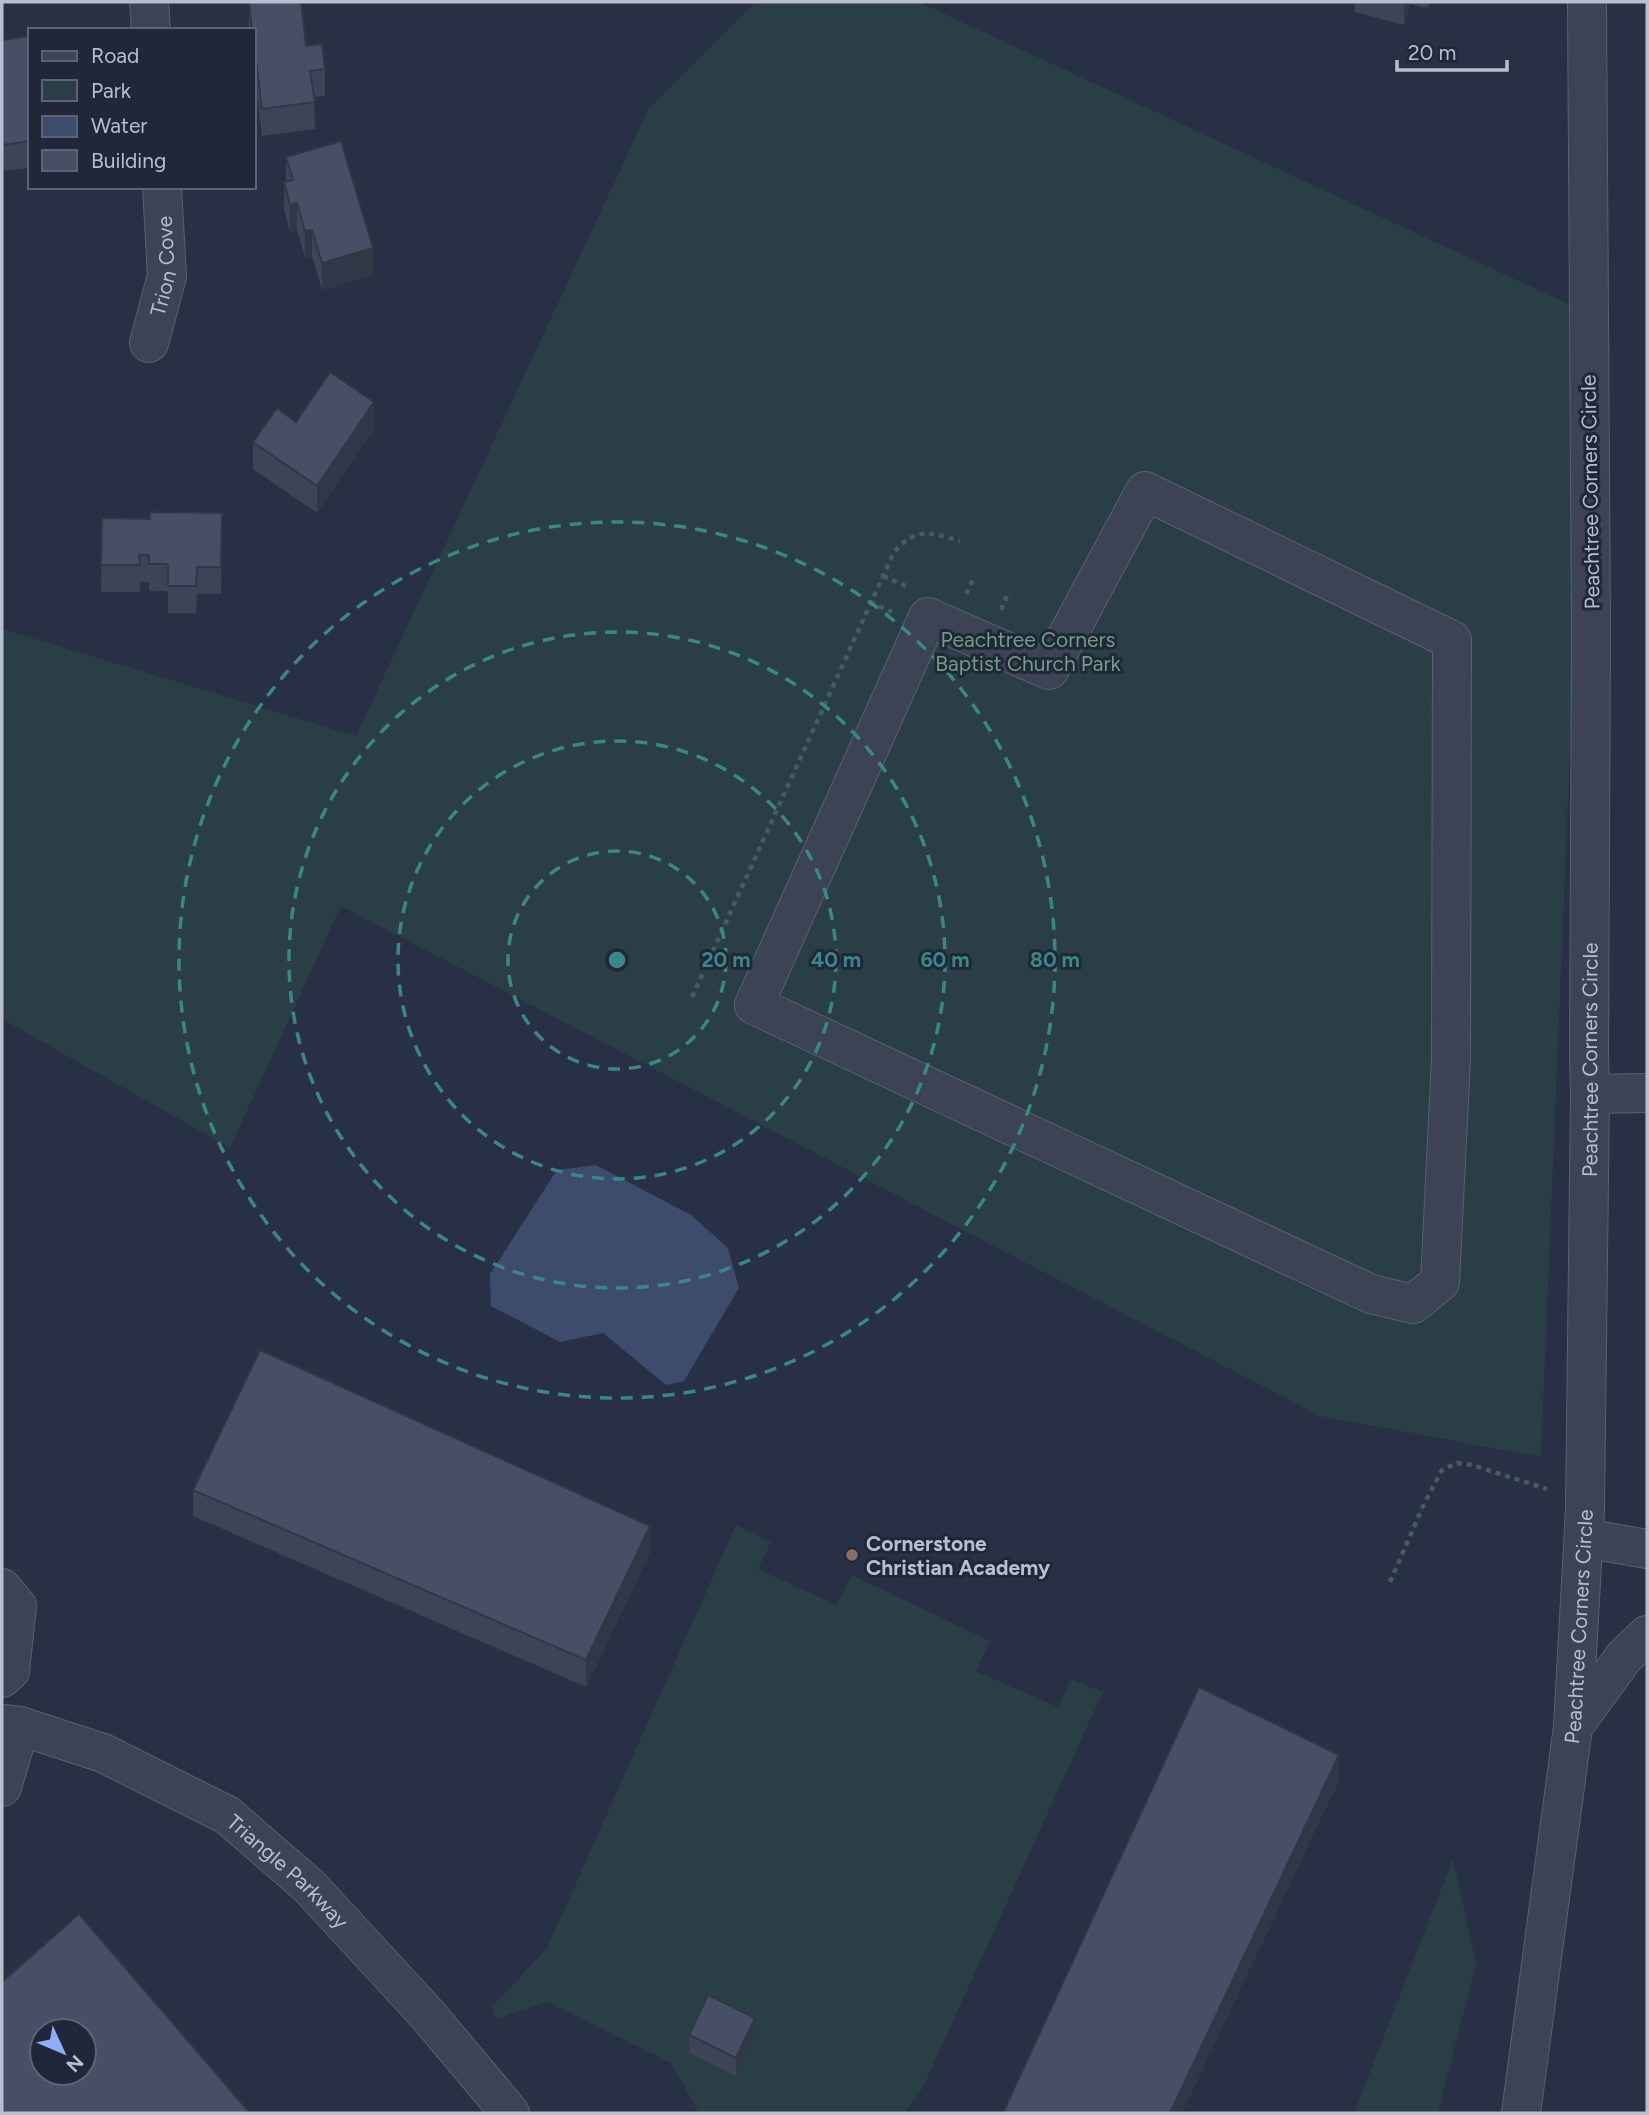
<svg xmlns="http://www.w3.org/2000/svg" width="1649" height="2115" font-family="Figtree,sans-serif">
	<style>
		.green { fill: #293f45 }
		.water { fill: #3d4b6d }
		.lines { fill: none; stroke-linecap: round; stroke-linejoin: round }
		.minor-casing { stroke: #5a6071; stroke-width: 40 }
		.path { stroke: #475b61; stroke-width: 4.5; stroke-dasharray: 5 5; stroke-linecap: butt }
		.minor { stroke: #3b4354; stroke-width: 38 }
		.wall { fill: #3c4458 }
		.shaded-wall { fill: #313747 }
		.building { fill: #464f66; stroke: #313747; stroke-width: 2; fill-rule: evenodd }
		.ring { fill: none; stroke: #3a8886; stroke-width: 3.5; stroke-dasharray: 12 9 }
		.education-dot { fill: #8d6e63; stroke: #202739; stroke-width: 2.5 }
		.labels { text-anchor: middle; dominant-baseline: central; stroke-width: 6; stroke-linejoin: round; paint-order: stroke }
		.street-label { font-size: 21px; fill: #b9becd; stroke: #202739 }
		.park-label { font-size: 21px; fill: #6f9e80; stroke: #202739 }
		.poi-label { font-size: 21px; font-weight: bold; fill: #b9becd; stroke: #202739; text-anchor: start }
		.centre { fill: #3a8886; stroke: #202739; stroke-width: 3.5 }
		.ring-label { font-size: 21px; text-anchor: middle; font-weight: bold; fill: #3a8886; stroke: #202739; stroke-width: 6; stroke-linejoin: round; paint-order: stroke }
	</style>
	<rect width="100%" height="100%" fill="#273044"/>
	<!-- green -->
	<g class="green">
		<path d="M756,2h163l669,311 -47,1144 -221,-41 -979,-510 -111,242 -228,-129v-390l354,107 293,-628z"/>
		<path d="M736,1525l35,17 -13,27 78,36 16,-30 138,66 -14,30 82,36 13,-28 32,13 -181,397 -17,24h-206l-28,-50 -123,-61 -52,17 -4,-12 55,-59z"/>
		<path d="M1453,1859l23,104 -38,150h-84z"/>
	</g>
	<!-- water -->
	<path class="water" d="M596,1165l95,50 37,33 11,40 -55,93 -18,4 -63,-52 -43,9 -69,-36 -1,-32 67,-104z"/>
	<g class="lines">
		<!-- minor casing -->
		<g class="minor-casing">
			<g id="minor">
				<path d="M149,2l2,28"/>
				<path id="s1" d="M149,343l18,-67 -5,-89"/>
				<path d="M1145,491l307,149 -1,419 -11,223 -27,22 -42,-10 -617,-289 174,-388 121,53z"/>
				<path d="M1590,1094l57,-1"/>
				<path d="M1584,1538l63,11"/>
				<path d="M2,1588l15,18 -7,65 -8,7"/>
				<path id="s2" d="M2,1724l18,2 83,27 124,62 82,71 118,128 83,99"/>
				<path d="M1573,1727l51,-70 23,-22"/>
				<path d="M2,1787l18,-61"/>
				<path id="s3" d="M1521,2113l52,-386 12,-218 5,-415 -1,-39 2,-423 -4,-630"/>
			</g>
		</g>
		<!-- path -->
		<g class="path">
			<path d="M883,576l25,11"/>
			<path d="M966,594l8,-17"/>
			<path d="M870,602l22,10"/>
			<path d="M1001,610l7,-16"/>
			<path d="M692,997l202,-445c23,-25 35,-20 66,-11"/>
			<path d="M1390,1582l34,-78 18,-34 15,-7 15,2 75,24"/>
		</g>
		<!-- minor -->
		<use href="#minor" class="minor"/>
	</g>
	<!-- wall -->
	<g class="wall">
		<path d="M249,2l57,44 19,23v27l-11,1 1,32 -53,7 -8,-65v-41h-5z"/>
		<path d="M1355,2h75l-2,6 -18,-4 -6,21 -49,-13z"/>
		<path d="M30,36v132l-28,3v-131z"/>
		<path d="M286,157l87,118 -51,15 -10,-34 -7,2 -8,-28 -7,2 -6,-23v-27h2z"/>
		<path d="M296,422l78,7 -57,84 -64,-44v-27z"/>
		<path d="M102,518l120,21 -1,55h-24l-1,19h-28v-22h-19v-9h-9v10h-39z"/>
		<path d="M193,1490l457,63 -64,134 -393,-171z"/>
		<path d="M689,2035l66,1 -19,40 -47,-23z"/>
	</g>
	<!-- shaded-wall -->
	<g class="shaded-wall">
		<path d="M1404,2h6l-6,23z"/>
		<path d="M297,203v27l-7,2v-27z"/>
		<path d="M312,230v26l-7,2v-27z"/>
		<path d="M373,248v27l-51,15v-27z"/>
		<path d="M374,402v27l-57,84v-27z"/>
		<path d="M650,1526v27l-64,134v-27z"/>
		<path d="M1339,1755v26l-157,332h-12z"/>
		<path d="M755,2018v18l-19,40v-18z"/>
	</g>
	<!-- building -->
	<g class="building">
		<path d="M249,2h52l5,44 16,-2 3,25 -15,2 5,31 -53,7 -8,-64v-15h-2z"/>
		<path d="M30,36v105l-28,4v-105z"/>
		<path d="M341,141l32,107 -51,15 -10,-33 -7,1 -8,-28 -7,2 -6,-23 9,-2 -7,-23z"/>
		<path d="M330,372l44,30 -57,84 -64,-44 24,-34 19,14z"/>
		<path d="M150,512l72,1 -1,54h-24l-1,19h-28v-22h-19v-9h-10l1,10h-39l1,-47 48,1z"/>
		<path d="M260,1350l390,176 -64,134 -393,-170z"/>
		<path d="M1199,1687l140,68 -169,358h-167z"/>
		<path d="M79,1914l171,199h-248v-131zM42,2031h42v42h-42z"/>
		<path d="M708,1995l47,23 -19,40 -47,-23z"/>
	</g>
	<!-- distance rings -->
	<g class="ring">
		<circle cx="617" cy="960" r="109"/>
		<circle cx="617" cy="960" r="219"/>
		<circle cx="617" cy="960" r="328"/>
		<circle cx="617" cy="960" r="438"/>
	</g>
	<!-- markers -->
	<circle class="education-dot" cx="852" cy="1555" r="7"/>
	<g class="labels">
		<!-- street labels -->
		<g class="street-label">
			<text stroke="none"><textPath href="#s1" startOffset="79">Trion Cove</textPath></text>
			<text transform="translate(1590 492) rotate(-91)">Peachtree Corners Circle</text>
			<text stroke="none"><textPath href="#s3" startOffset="1057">Peachtree Corners Circle</textPath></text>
			<text stroke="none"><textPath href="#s3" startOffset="490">Peachtree Corners Circle</textPath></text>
			<text stroke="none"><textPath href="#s2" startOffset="327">Triangle Parkway</textPath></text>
		</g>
		<!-- park labels -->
		<g class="park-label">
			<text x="1028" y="639">Peachtree Corners<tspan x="1028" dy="24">Baptist Church Park</tspan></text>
		</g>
		<!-- poi labels -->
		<g class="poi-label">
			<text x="866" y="1543">Cornerstone<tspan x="866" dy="24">Christian Academy</tspan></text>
		</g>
	</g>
	<circle cx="617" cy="960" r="10" class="centre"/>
	<g class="ring-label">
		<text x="726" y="967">20 m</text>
		<text x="836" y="967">40 m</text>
		<text x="945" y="967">60 m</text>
		<text x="1055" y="967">80 m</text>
	</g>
	<!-- border -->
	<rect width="1649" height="2115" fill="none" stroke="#b9becd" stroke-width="7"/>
	<!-- legend -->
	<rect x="28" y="28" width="228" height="161" fill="#202739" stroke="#5d6374" stroke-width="2"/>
	<rect x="42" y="51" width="35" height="10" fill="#3b4354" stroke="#5d6374" stroke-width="2"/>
	<text x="91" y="63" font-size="21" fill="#b9becd">Road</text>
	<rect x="42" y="80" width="35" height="21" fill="#293f45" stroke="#5d6374" stroke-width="2"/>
	<text x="91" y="98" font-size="21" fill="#b9becd">Park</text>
	<rect x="42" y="116" width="35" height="21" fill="#3d4b6d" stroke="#5d6374" stroke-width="2"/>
	<text x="91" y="133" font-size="21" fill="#b9becd">Water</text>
	<rect x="42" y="150" width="35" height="21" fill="#464f66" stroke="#5d6374" stroke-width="2"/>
	<text x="91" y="168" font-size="21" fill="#b9becd">Building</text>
	<!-- north arrow -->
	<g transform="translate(63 2052) rotate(134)"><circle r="33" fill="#202739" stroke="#5d6374" stroke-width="2"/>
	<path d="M0-5L12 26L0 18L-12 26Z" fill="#91adfa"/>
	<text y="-10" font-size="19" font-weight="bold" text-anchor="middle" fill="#b9becd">N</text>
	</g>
	<!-- scale -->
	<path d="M1397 60v10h110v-10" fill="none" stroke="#b9becd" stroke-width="3.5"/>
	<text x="1408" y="60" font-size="21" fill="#b9becd" stroke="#202739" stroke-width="5" paint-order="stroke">20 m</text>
</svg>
